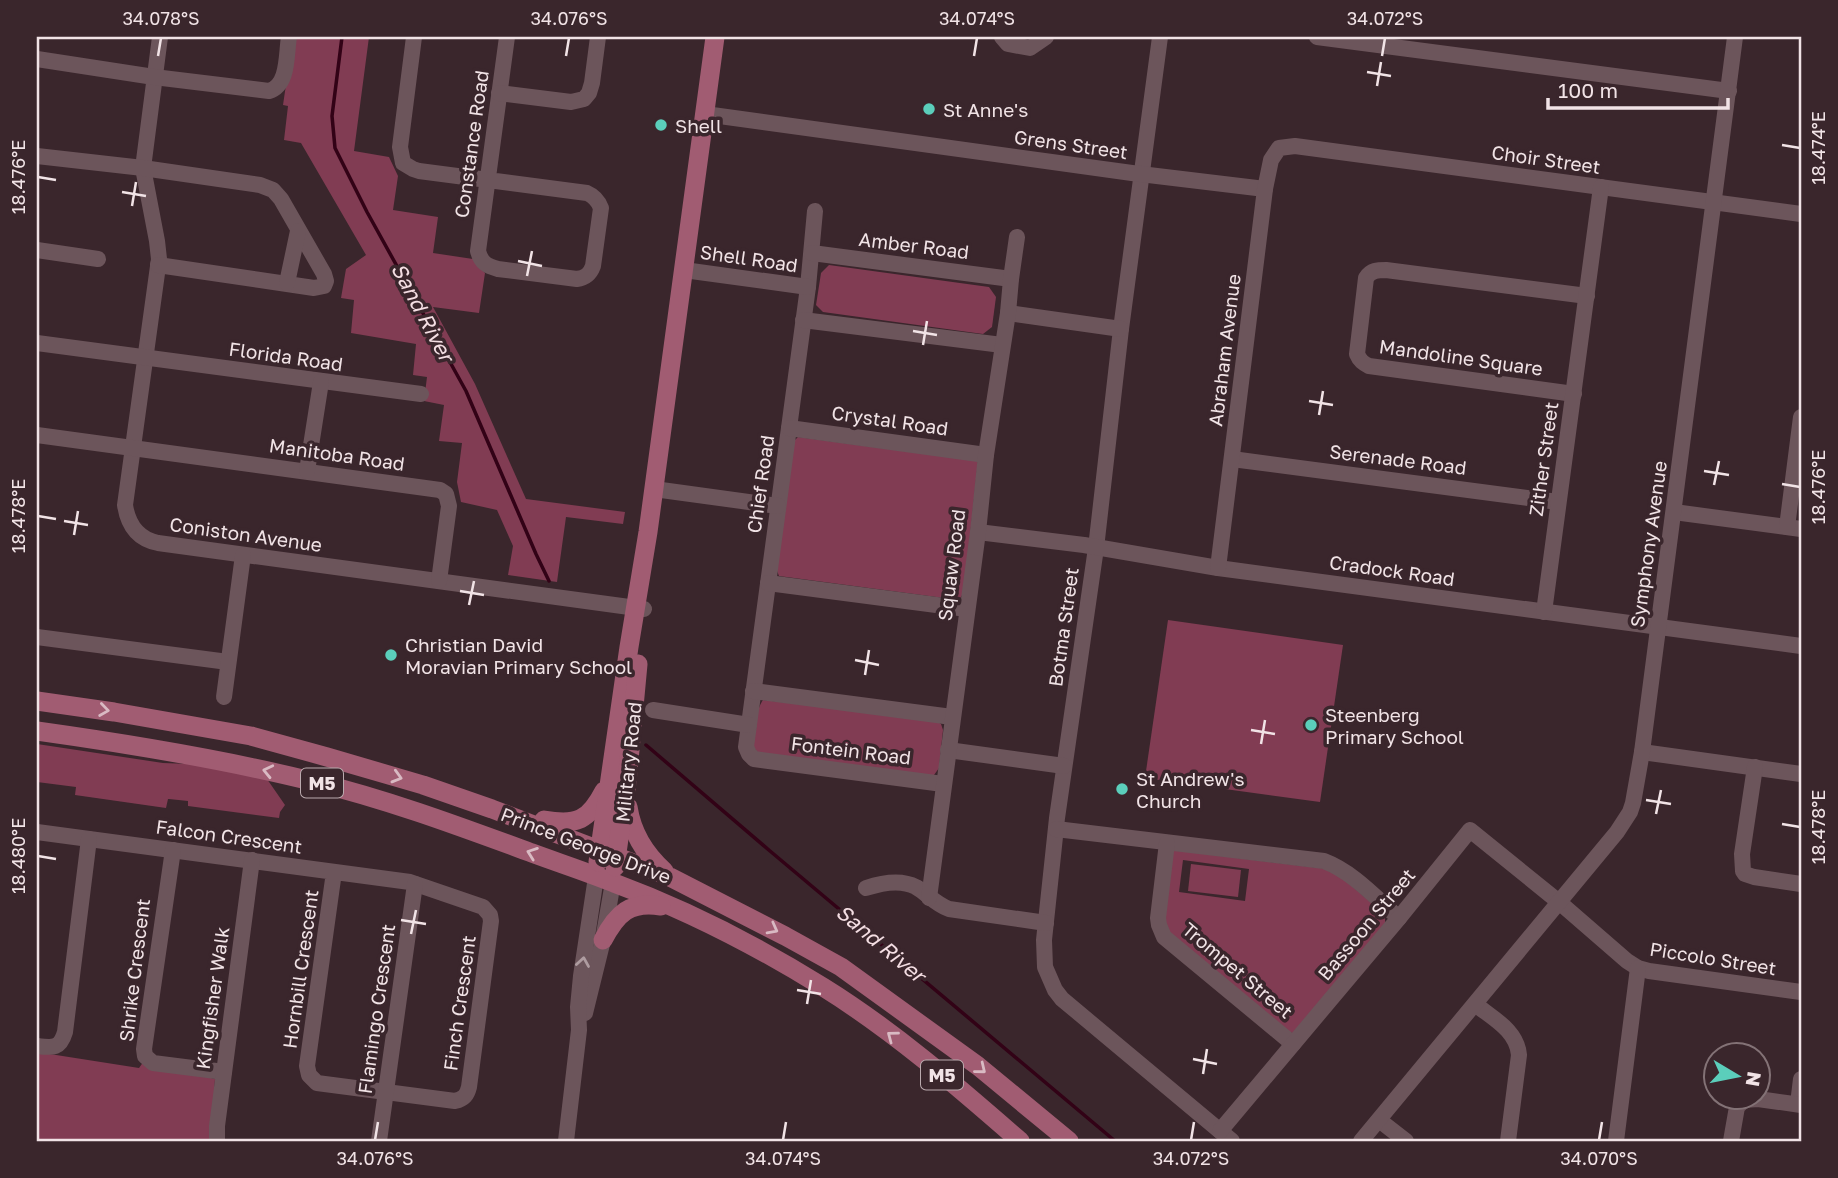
<svg xmlns="http://www.w3.org/2000/svg" width="1838" height="1178" font-family="'Golos Text',sans-serif">
	<style>
		.green { fill: #813c53; fill-rule: evenodd }
		.lines { fill: none; stroke-linecap: round; stroke-linejoin: round }
		.stream { stroke: #320216; stroke-width: 3.5 }
		.minor { stroke: #6c555b; stroke-width: 16 }
		.major { stroke: #a15c72; stroke-width: 19 }
		.oneway { stroke: #d9bac3 }
		.oneway2 { stroke: #ae9ca0 }
		.ticks { fill: none; stroke: #f1e3e6; stroke-width: 2.5 }
		.poi-dot { fill: #5bcebb; stroke: #3a262c; stroke-width: 2.5 }
		.labels { text-anchor: middle; dominant-baseline: central; stroke-width: 7; stroke-linejoin: round; paint-order: stroke }
		.shield { fill: #3a262c; stroke: #baaaae; stroke-width: 2 }
		.shield-label { font-size: 18px; font-weight: bold; fill: #f1e3e6 }
		.poi-label { font-size: 19px; fill: #f1e3e6; stroke: #3a262c; text-anchor: start }
		.street-label { font-size: 19px; fill: #f1e3e6; stroke: #3a262c }
		.water-label { font-size: 21px; font-style: italic; fill: #f4dee3; stroke: #3a262c }
		.neatline { fill: none; stroke: #f1e3e6; stroke-width: 2.5 }
		.ticks-label { font-size: 18px; text-anchor: middle; fill: #f1e3e6 }
	</style>
	<rect width="100%" height="100%" fill="#3a262c"/>
	<!-- green -->
	<g class="green">
		<path d="M293,37h76l-15,114 35,6 9,19 -5,34 45,7 -5,36 40,6 12,14 -6,40 -46,-6 42,77 51,115 99,13 -2,12 -57,-7 -9,65 -49,-7 5,-29 -16,-36 -36,-8 -4,-20 5,-39 -23,-2 5,-36 -20,-4 3,-24 -14,-2 3,-31 -65,-11 3,-33 -13,-2 5,-29 20,-14 -65,-112 -17,-3 4,-34 -5,-1z"/>
		<path d="M829,265l160,22 7,10 -4,30 -9,7 -160,-22 -7,-7 5,-32z"/>
		<path d="M798,437l180,24 -14,131 -5,8 -180,-24 -3,-8 17,-126z"/>
		<path d="M1168,620l175,25 -23,157 -175,-24z"/>
		<path d="M763,700l172,20 6,4 2,6 -4,38 -5,7 -7,2 -164,-22c-5,-3 -7,-3 -9,-8 -4,-10 3,-39 9,-47z"/>
		<path d="M37,744l126,19 27,1 77,15 18,26 -5,7 -1,6 -91,-12v-5l-19,-2h-1l-2,9 -91,-13 1,-8 -39,-5z"/>
		<path d="M1173,850l155,19 9,4 46,40 2,4v7l-92,109 -7,-1 -114,-94 -8,-17zM1183,860l66,9 -4,32 -66,-9z"/>
		<path d="M1191,864l50,6 -3,27 -50,-6z"/>
		<path d="M37,1052l102,16 5,-7 71,18 -4,62h-174z"/>
	</g>
	<g class="lines">
		<!-- stream -->
		<g class="stream">
			<path d="M342,37l-10,79 3,32 32,64 99,179 70,163 13,27"/>
			<path d="M646,745l124,106 345,290"/>
		</g>
		<!-- minor -->
		<g class="minor">
			<path d="M160,37l-17,131 14,73 2,18 -34,246c3,20 13,34 33,38l486,66"/>
			<path d="M414,37l-14,110 3,16 10,6 6,2 168,22c7,3 11,7 14,15l-8,58c-3,8 -7,12 -16,13l-79,-10c-11,-3 -17,-6 -20,-18l29,-214"/>
			<path d="M1002,37l6,7 22,4 16,-11"/>
			<path d="M1160,37l-39,292 -25,219 -39,270 -13,122 1,27 10,23 7,9 170,142"/>
			<path d="M1317,37l412,54"/>
			<path d="M37,59l117,18 115,14c20,-6 17,-37 20,-54"/>
			<path d="M499,93l72,9 13,-3 5,-6 3,-10 6,-46"/>
			<path d="M705,114l427,59 133,16"/>
			<path d="M37,156l106,12 117,17 13,5 8,9 43,75 2,7 -2,5 -10,2 -156,-23"/>
			<path d="M815,211l-7,76 -62,460 3,7 5,5 189,25"/>
			<path d="M37,250l61,9"/>
			<path d="M812,253l199,26"/>
			<path d="M684,270l124,17"/>
			<path d="M287,283l11,-52"/>
			<path d="M1008,313l113,16"/>
			<path d="M803,320l199,25"/>
			<path d="M37,343l384,51"/>
			<path d="M1574,394l-205,-28c-6,-3 -9,-5 -12,-12l9,-76c5,-8 12,-8 20,-8l201,26"/>
			<path d="M789,428l197,27"/>
			<path d="M37,435l403,55 6,4 3,12 -10,75"/>
			<path d="M1232,459l326,43"/>
			<path d="M307,471l14,-89"/>
			<path d="M654,489l124,17"/>
			<path d="M1674,512l127,17"/>
			<path d="M1787,527l14,-110"/>
			<path d="M978,532l106,13 134,23 583,78"/>
			<path d="M1218,568l47,-379 6,-29 8,-12 16,-2 506,68"/>
			<path d="M768,583l199,26"/>
			<path d="M1544,612l57,-425"/>
			<path d="M37,637l191,25"/>
			<path d="M753,691l199,26"/>
			<path d="M224,697l19,-142"/>
			<path d="M653,710l96,15"/>
			<path d="M948,750l116,16"/>
			<path d="M1642,752l159,22"/>
			<path d="M1755,767l-13,87 1,17 2,3 9,3 47,7"/>
			<path d="M1056,829l268,32c29,11 52,37 75,57"/>
			<path d="M37,832l373,50 73,25 7,8 1,6 -22,166c-2,8 -5,12 -14,14l-138,-18 -8,-8 -2,-9 27,-194"/>
			<path d="M1167,843l-9,75 1,7 5,12 129,107"/>
			<path d="M173,850l-29,199 1,7 8,7 71,9"/>
			<path d="M866,888c15,-5 35,-9 50,-1 12,7 19,17 33,22l97,14"/>
			<path d="M929,898l49,-366 8,-77 22,-142 3,-34 6,-42"/>
			<path d="M1475,1004c17,14 42,26 44,51l-11,86"/>
			<path d="M585,1013l18,-73 10,-58"/>
			<path d="M37,1046c16,2 23,3 28,-14l24,-193"/>
			<path d="M1798,1104l3,-25"/>
			<path d="M1379,1120l27,21"/>
			<path d="M1220,1131l179,-213 71,-88 89,72 68,59 11,7 11,3 152,21"/>
			<path d="M217,1141v-15l35,-266"/>
			<path d="M379,1141l36,-257"/>
			<path d="M566,1141l13,-111 -1,-23 3,-31 15,-99"/>
			<path d="M1361,1141l256,-309 13,-20 3,-9 9,-51 93,-715"/>
			<path d="M1616,1141l22,-173"/>
			<path d="M1731,1141l6,-34 7,-7 14,-1 43,6"/>
		</g>
		<!-- major -->
		<g class="major">
			<path d="M37,701l77,11 137,24 76,21 96,28 69,24 178,68 115,59 56,31 137,99 91,75"/>
			<path d="M37,731c93,13 186,28 278,51 74,18 146,45 217,71 27,10 55,19 82,30 73,27 143,63 209,104 71,44 135,100 197,154"/>
			<path d="M628,807c4,26 17,47 36,64"/>
			<path d="M544,820c33,6 45,0 60,-29"/>
			<path d="M598,862l31,-215 19,-115 67,-495"/>
			<path d="M615,867l12,-85 11,-118"/>
			<path d="M603,940c14,-27 27,-39 58,-34"/>
		</g>
	</g>
	<!-- one-way arrows -->
	<defs><path id="oneway-chevron" d="M-2-3.5L2.5 0L-2 3.5" fill="none" stroke-width="1.6" stroke-linecap="round" stroke-linejoin="round" transform="scale(1.75)"/></defs>
	<g class="oneway">
		<use href="#oneway-chevron" transform="translate(104 710) rotate(8)"/>
		<use href="#oneway-chevron" transform="translate(268 771) rotate(-167)"/>
		<use href="#oneway-chevron" transform="translate(397 777) rotate(16)"/>
		<use href="#oneway-chevron" transform="translate(532 853) rotate(-160)"/>
		<use href="#oneway-chevron" transform="translate(773 929) rotate(28)"/>
		<use href="#oneway-chevron" transform="translate(892 1036) rotate(-143)"/>
		<use href="#oneway-chevron" transform="translate(981 1069) rotate(39)"/>
	</g>
	<use class="oneway2" href="#oneway-chevron" transform="translate(583 962) rotate(-81)"/>
	<!-- ticks -->
	<path class="ticks" d="M158,56l3,-18M566,56l3,-18M974,56l3,-18M1382,56l3,-18M1367,72l24,4M1377,86l4,-24M1782,145l18,3M38,177l18,3M122,192l24,4M132,206l4,-24M518,261l24,5M527,276l5,-25M913,331l24,4M923,345l4,-24M1309,401l24,4M1319,415l4,-24M1704,471l25,4M1782,484l18,3M1714,485l5,-24M38,516l18,3M64,521l24,4M74,535l4,-24M460,591l24,4M469,605l5,-24M855,660l24,5M865,675l4,-25M1251,730l24,4M1261,744l4,-24M1646,800l25,4M1656,814l5,-24M1782,824l18,3M38,856l18,3M401,920l25,4M411,934l5,-24M797,990l24,4M807,1004l4,-24M1193,1059l24,5M1203,1074l4,-25M375,1140l3,-18M783,1140l3,-18M1191,1140l3,-18M1599,1140l3,-18"/>
	<!-- markers -->
	<g class="poi-dot">
		<circle cx="929" cy="109" r="7"/>
		<circle cx="661" cy="125" r="7"/>
		<circle cx="391" cy="655" r="7"/>
		<circle cx="1311" cy="725" r="7"/>
		<circle cx="1122" cy="789" r="7"/>
	</g>
	<g class="labels">
		<!-- shield labels -->
		<g class="shield">
			<rect x="301" y="768.5" width="42" height="29" rx="5"/>
			<rect x="921" y="1060.5" width="42" height="29" rx="5"/>
		</g>
		<g class="shield-label">
			<text x="322" y="783">M5</text>
			<text x="942" y="1075">M5</text>
		</g>
		<!-- poi labels -->
		<g class="poi-label">
			<text x="943" y="109">St Anne's</text>
			<text x="675" y="125">Shell</text>
			<text x="405" y="644">Christian David<tspan x="405" dy="22">Moravian Primary School</tspan></text>
			<text x="1325" y="714">Steenberg<tspan x="1325" dy="22">Primary School</tspan></text>
			<text x="1136" y="778">St Andrew's<tspan x="1136" dy="22">Church</tspan></text>
		</g>
		<!-- street labels -->
		<g class="street-label">
			<text transform="translate(471 144) rotate(-82)">Constance Road</text>
			<text transform="translate(1071 144) rotate(8)">Grens Street</text>
			<text transform="translate(1546 159) rotate(8)">Choir Street</text>
			<text transform="translate(914 245) rotate(7)">Amber Road</text>
			<text transform="translate(749 258) rotate(8)">Shell Road</text>
			<text transform="translate(1224 350) rotate(-83)">Abraham Avenue</text>
			<text transform="translate(286 356) rotate(8)">Florida Road</text>
			<text transform="translate(1461 357) rotate(8)">Mandoline Square</text>
			<text transform="translate(890 420) rotate(8)">Crystal Road</text>
			<text transform="translate(337 454) rotate(8)">Manitoba Road</text>
			<text transform="translate(1398 459) rotate(7)">Serenade Road</text>
			<text transform="translate(1543 459) rotate(-82)">Zither Street</text>
			<text transform="translate(760 484) rotate(-82)">Chief Road</text>
			<text transform="translate(246 534) rotate(8)">Coniston Avenue</text>
			<text transform="translate(1648 544) rotate(-82)">Symphony Avenue</text>
			<text transform="translate(951 565) rotate(-83)">Squaw Road</text>
			<text transform="translate(1392 570) rotate(8)">Cradock Road</text>
			<text transform="translate(1063 627) rotate(-82)">Botma Street</text>
			<text transform="translate(851 750) rotate(7)">Fontein Road</text>
			<text transform="translate(628 762) rotate(-84)">Military Road</text>
			<text transform="translate(229 836) rotate(8)">Falcon Crescent</text>
			<text transform="translate(586 845) rotate(21)">Prince George Drive</text>
			<text transform="translate(1366 924) rotate(-50)">Bassoon Street</text>
			<text transform="translate(1713 958) rotate(9)">Piccolo Street</text>
			<text transform="translate(300 969) rotate(-82)">Hornbill Crescent</text>
			<text transform="translate(134 970) rotate(-83)">Shrike Crescent</text>
			<text transform="translate(1238 970) rotate(40)">Trompet Street</text>
			<text transform="translate(212 998) rotate(-82)">Kingfisher Walk</text>
			<text transform="translate(459 1003) rotate(-82)">Finch Crescent</text>
			<text transform="translate(376 1009) rotate(-82)">Flamingo Crescent</text>
		</g>
		<!-- water labels -->
		<g class="water-label">
			<text transform="translate(423 312) rotate(62)">Sand River</text>
			<text transform="translate(881 943) rotate(40)">Sand River</text>
		</g>
	</g>
	<!-- border -->
	<rect width="1838" height="1178" fill="none" stroke="#3a262c" stroke-width="77"/>
	<!-- north arrow -->
	<g transform="translate(1737 1076) rotate(100)"><circle r="33" fill="#3a262c" stroke="#837276" stroke-width="2"/>
	<path d="M0-5L12 26L0 18L-12 26Z" fill="#5bcebb"/>
	<text y="-10" font-size="19" font-weight="bold" text-anchor="middle" fill="#f1e3e6">N</text>
	</g>
	<!-- scale -->
	<path d="M1548 98v10h180v-10" fill="none" stroke="#f1e3e6" stroke-width="3.5"/>
	<text x="1558" y="98" font-size="21" fill="#f1e3e6" stroke="#3a262c" stroke-width="5" paint-order="stroke">100 m</text>
	<rect x="38" y="38" width="1762" height="1102" class="neatline"/>
	<g class="ticks-label">
		<text x="161" y="25">34.078°S</text>
		<text x="569" y="25">34.076°S</text>
		<text x="977" y="25">34.074°S</text>
		<text x="1385" y="25">34.072°S</text>
		<text transform="translate(1819 148) rotate(-90)" y="6">18.474°E</text>
		<text transform="translate(19 177) rotate(-90)" y="6">18.476°E</text>
		<text transform="translate(1819 487) rotate(-90)" y="6">18.476°E</text>
		<text transform="translate(19 516) rotate(-90)" y="6">18.478°E</text>
		<text transform="translate(1819 827) rotate(-90)" y="6">18.478°E</text>
		<text transform="translate(19 856) rotate(-90)" y="6">18.480°E</text>
		<text x="375" y="1165">34.076°S</text>
		<text x="783" y="1165">34.074°S</text>
		<text x="1191" y="1165">34.072°S</text>
		<text x="1599" y="1165">34.070°S</text>
	</g>
</svg>
